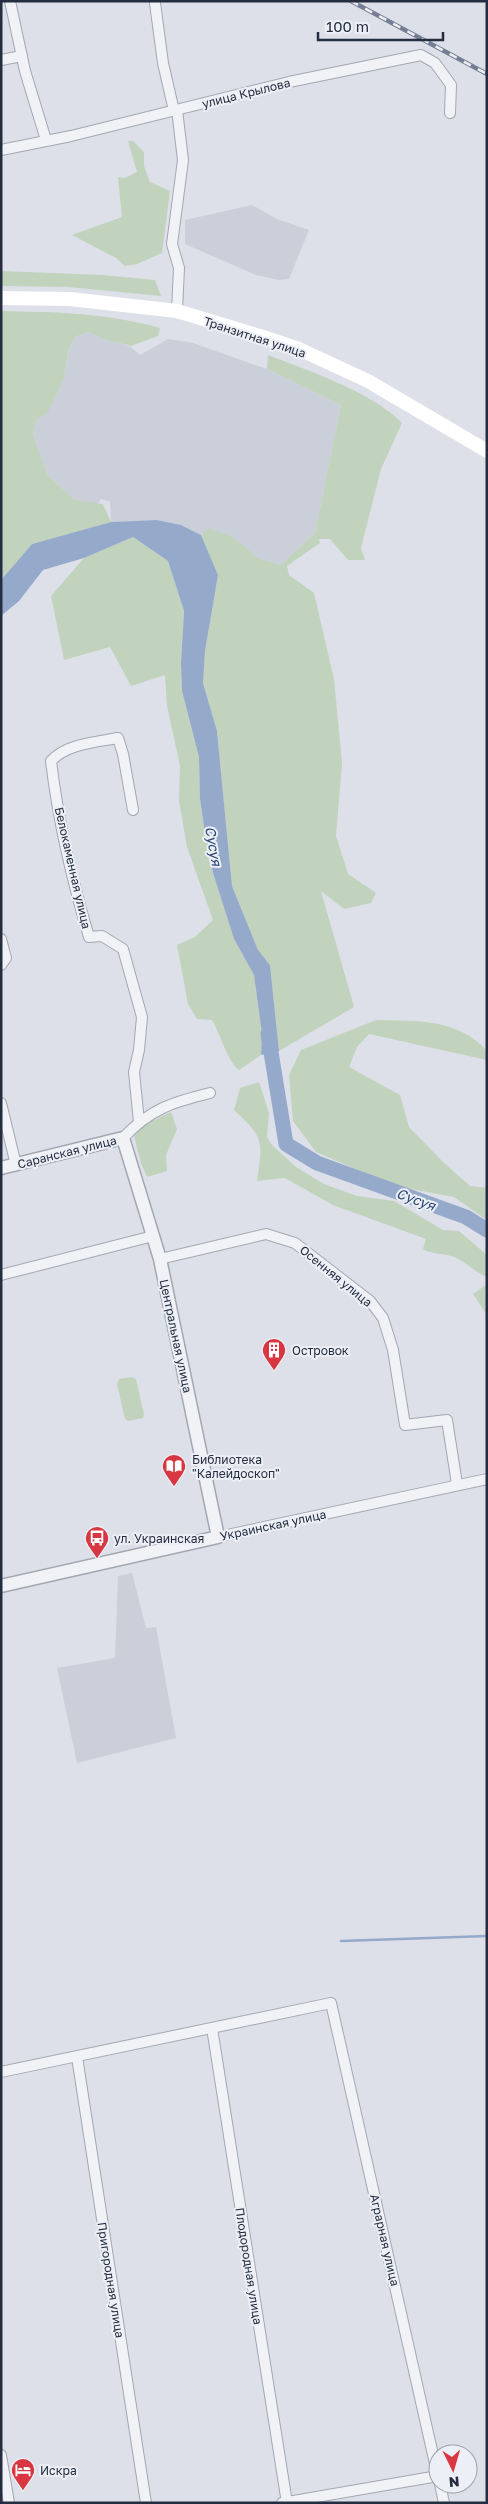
<svg xmlns="http://www.w3.org/2000/svg" width="488" height="2504" font-family="'Golos Text',sans-serif">
	<style>
		.built { fill: #cbcfda }
		.green { fill: #c1d3bd }
		.water { fill: #95aacb }
		.lines { fill: none; stroke-linecap: round; stroke-linejoin: round }
		.stream { stroke: #95aacb; stroke-width: 2.5 }
		.river { stroke: #95aacb; stroke-width: 15 }
		.minor-casing { stroke: #a2a7b2; stroke-width: 12 }
		.tertiary-casing { stroke: #a2a7b2; stroke-width: 15 }
		.minor { stroke: #f0f2f6; stroke-width: 10 }
		.tertiary { stroke: #f0f2f6; stroke-width: 12 }
		.secondary { stroke: #fff; stroke-width: 14 }
		.rail-casing { stroke: #757e93; stroke-width: 4.5 }
		.rail { stroke: #ecf0f6; stroke-width: 2.5; stroke-dasharray: 8; stroke-linecap: butt }
		.labels { text-anchor: middle; dominant-baseline: central; stroke-width: 4; stroke-linejoin: round; paint-order: stroke }
		.street-label { font-size: 12px; fill: #252d40; stroke: #ecf0f6 }
		.poi-label { font-size: 12px; fill: #252d40; stroke: #ecf0f6; text-anchor: start }
		.water-label { font-size: 14px; font-style: italic; fill: #2c4777; stroke: #ecf0f6 }
	</style>
	<rect width="100%" height="100%" fill="#dde0e8"/>
	<!-- built -->
	<g class="built">
		<path d="M252,205l25,14 32,11 -20,49 -10,1 -23,-5 -71,-31v-24z"/>
		<path d="M89,332l42,15 9,8 28,-16 25,4 74,26 74,36 -26,128 -35,32 -22,-7 -25,-20 -25,-9 -7,6 -20,-10 -24,-5 -46,2 -1,-20 -9,-3 -5,7 -21,-6 -27,-24 -15,-42 4,-16 27,-40 4,-26 7,-15z"/>
		<path d="M132,1573l14,55 10,-1 20,111 -99,25 -20,-95 58,-10 3,-82z"/>
	</g>
	<!-- green -->
	<g class="green">
		<path d="M128,141h5l11,11v14l6,16 20,9 -8,62 -25,11 -12,2 -9,-8 -44,-23 50,-18 -4,-40 7,1 12,-6z"/>
		<path d="M1,271l102,4 52,5 6,16 -93,-9 -67,-1z"/>
		<path d="M1,311c54,1 107,2 159,17l-2,8 -27,10 -23,-6 -19,-8 -14,5 -7,14 -4,27 -17,36 -10,4 -4,16 15,42 27,24 28,4 8,18 -79,22 -31,36z"/>
		<path d="M268,355c41,16 104,37 134,68l-21,46 -20,79 4,12h-17l-18,-21h-11l1,4 -33,23 2,9 25,18 20,86 8,84 -6,73 12,38 28,19 -5,10 -27,6 -23,-18 33,116 -75,44 -9,-86 -12,-15 -26,-64 -15,-155 -14,-48 2,-32 13,-76 -17,-40 7,-7 25,9 25,21 22,7 35,-32 26,-128 -74,-36z"/>
		<path d="M133,537l35,24 16,50 -3,52 1,28 17,66 1,42 5,34 8,40 21,66 20,36 8,59 -1,21 -22,15c-12,-9 -18,-35 -27,-50l-15,-1 -9,-15 -11,-59 18,-8 18,-17 -26,-73 -8,-46 1,-35 -13,-60 -2,-31 -34,11 -21,-39 -46,13 -13,-64 33,-38z"/>
		<path d="M376,1020c40,1 82,-2 111,31v9l-118,-26 -12,13 -8,20 51,28 9,32 34,35 27,24 17,2v32l-33,-23 -59,-11 -79,-34 -23,-31 -4,-46 12,-25z"/>
		<path d="M259,1082l10,31 -2,24 5,8 24,22 28,17 33,12 37,5 49,29 16,1 28,24v22c-12,-5 -17,-11 -27,-17 -12,-8 -25,-4 -37,-11l3,-10 -93,-34 -48,-27 -28,3c6,-40 7,-43 -23,-71l6,-22z"/>
		<path d="M171,1112l6,17 -11,26 1,16 -20,6 -6,-14 -7,-27 8,-10z"/>
		<path d="M487,1284v31l-14,-21z"/>
		<path d="M132,1377l4,2 8,35 -1,4 -15,3 -3,-2 -8,-35 2,-5z"/>
	</g>
	<!-- water -->
	<path class="water" d="M157,520l24,5 20,10 17,40 -13,76 -2,32 14,48 15,155 26,64 12,15 9,86 -18,4 1,-21 -8,-59 -20,-36 -21,-66 -8,-40 -5,-34 -1,-42 -17,-66 -1,-28 3,-52 -16,-50 -35,-24 -49,21 -41,12 -24,31 -18,15v-36l31,-36 79,-22z"/>
	<g class="lines">
		<!-- stream -->
		<path class="stream" d="M341,1941l146,-5"/>
		<!-- river -->
		<path class="river" d="M268,1034l18,110 31,19 149,54 21,13"/>
		<!-- minor casing -->
		<g class="minor-casing">
			<g id="minor">
				<path d="M10,1l15,70 21,69"/>
				<path d="M155,3l8,60 11,48"/>
				<path d="M1,60l21,-4"/>
				<path d="M1,150l70,-14 218,-54 132,-27 14,8 16,22 -1,28"/>
				<path d="M177,311l2,-43 -7,-24 11,-84 -6,-50"/>
				<path d="M133,810l-10,-56 -5,-16c-22,4 -52,6 -67,23 7,59 21,119 38,176l13,-1 21,13 19,68 -3,33 -5,22 5,50"/>
				<path d="M1,939l5,19 -5,7"/>
				<path d="M1,1103l15,62"/>
				<path d="M123,1138c27,-29 50,-36 87,-45"/>
				<path d="M160,1259l106,-25 29,9 75,58 13,17 10,32 12,75 42,-5 10,64"/>
				<path d="M1,1275l152,-39"/>
				<path d="M218,1537l269,-58"/>
				<path d="M212,2028l75,475"/>
				<path d="M77,2057l69,446"/>
				<path d="M1,2072l330,-69 107,474"/>
				<path d="M1,2455l8,48"/>
				<path d="M440,2484l4,19"/>
				<path d="M282,2503l156,-27"/>
			</g>
		</g>
		<!-- tertiary casing -->
		<g class="tertiary-casing">
			<path id="tertiary" d="M1,1168l122,-30 37,121 58,278 -217,49"/>
		</g>
		<!-- minor -->
		<use href="#minor" class="minor"/>
		<!-- tertiary -->
		<use href="#tertiary" class="tertiary"/>
		<!-- secondary -->
		<path class="secondary" d="M1,298l69,1 107,12 86,26 36,12 69,32 119,70"/>
		<!-- rail casing -->
		<g class="rail-casing">
			<path id="rail" d="M351,1l136,73"/>
		</g>
		<!-- rail -->
		<use href="#rail" class="rail"/>
	</g>
	<!-- icons -->
	<defs>
		<g id="building-pin" transform="scale(1.25)"><path d="M0 17L-7.5 6A9.5 9.5 0 1 1 7.5 6Z" fill="#d83741" stroke="#ecf0f6"/><path d="M-4-6H4V6H1V3H-1V6H-4ZM-2.5-4.3h1.7v1.8h-1.7ZM.8-4.3h1.7v1.8H.8ZM-2.5-1h1.7V.8h-1.7ZM.8-1h1.7V.8H.8Z" fill="#fff"/></g>
		<g id="library-pin" transform="scale(1.25)"><path d="M0 17L-7.5 6A9.5 9.5 0 1 1 7.5 6Z" fill="#d83741" stroke="#ecf0f6"/><path d="M-6-4Q-3-5.5-.7-3.5V5Q-3 3-6 4ZM6-4Q3-5.5 .7-3.5V5Q3 3 6 4Z" fill="#fff"/></g>
		<g id="bus-pin" transform="scale(1.25)"><path d="M0 17L-7.5 6A9.5 9.5 0 1 1 7.5 6Z" fill="#d83741" stroke="#ecf0f6"/><path d="M-5-6H5V4H4V6H2V4H-2V6H-4V4H-5ZM-3.5-4V0h7V-4ZM-3.5 1.2v1.5H-2V1.2ZM2 1.2v1.5H3.5V1.2Z" fill="#fff"/></g>
		<g id="hotel-pin" transform="scale(1.25)"><path d="M0 17L-7.5 6A9.5 9.5 0 1 1 7.5 6Z" fill="#d83741" stroke="#ecf0f6"/><path d="M-6-4.5h1.5V1H6V5H4.5V3h-9V5H-6ZM-4 0a1.8 1.8 0 1 1 3.6 0ZM.5 0V-2.5h3Q6-2.5 6 0Z" fill="#fff"/></g>
	</defs>
	<g fill-rule="evenodd">
		<use href="#building-pin" x="274" y="1350"/>
		<use href="#library-pin" x="174" y="1466"/>
		<use href="#bus-pin" x="97" y="1538"/>
		<use href="#hotel-pin" x="23" y="2470"/>
	</g>
	<g class="labels">
		<!-- street labels -->
		<g class="street-label">
			<text transform="translate(246 93) rotate(-14)">улица Крылова</text>
			<text transform="translate(255 337) rotate(18)">Транзитная улица</text>
			<text transform="translate(73 868) rotate(77)">Белокаменная улица</text>
			<text transform="translate(67 1152) rotate(-14)">Саранская улица</text>
			<text transform="translate(336 1276) rotate(39)">Осенняя улица</text>
			<text transform="translate(176 1336) rotate(78)">Центральная улица</text>
			<text transform="translate(273 1525) rotate(-12)">Украинская улица</text>
			<text transform="translate(385 2240) rotate(77)">Аграрная улица</text>
			<text transform="translate(249 2266) rotate(81)">Плодородная улица</text>
			<text transform="translate(111 2280) rotate(81)">Пригородная улица</text>
		</g>
		<!-- poi labels -->
		<g class="poi-label">
			<text x="292" y="1350">Островок</text>
			<text x="192" y="1459">Библиотека<tspan x="192" dy="14">"Калейдоскоп"</tspan></text>
			<text x="114" y="1538">ул. Украинская</text>
			<text x="40" y="2470">Искра</text>
		</g>
		<!-- water labels -->
		<g class="water-label">
			<text transform="translate(214 846) rotate(80)">Сусуя</text>
			<text transform="translate(416 1199) rotate(20)">Сусуя</text>
		</g>
	</g>
	<!-- border -->
	<rect width="488" height="2504" fill="none" stroke="#252d40" stroke-width="5"/>
	<!-- north arrow -->
	<g transform="translate(453 2469) rotate(175)"><circle r="24" fill="#ecf0f6" stroke="#9ca2ad"/>
	<path d="M0-4L9 19L0 12L-9 19Z" fill="#d83741"/>
	<text y="-8" font-size="14" font-weight="bold" text-anchor="middle" fill="#252d40">N</text>
	</g>
	<!-- scale -->
	<path d="M318 32v8h125v-8" fill="none" stroke="#252d40" stroke-width="2.5"/>
	<text x="326" y="32" font-size="15" fill="#252d40" stroke="#ecf0f6" stroke-width="4" paint-order="stroke">100 m</text>
</svg>
